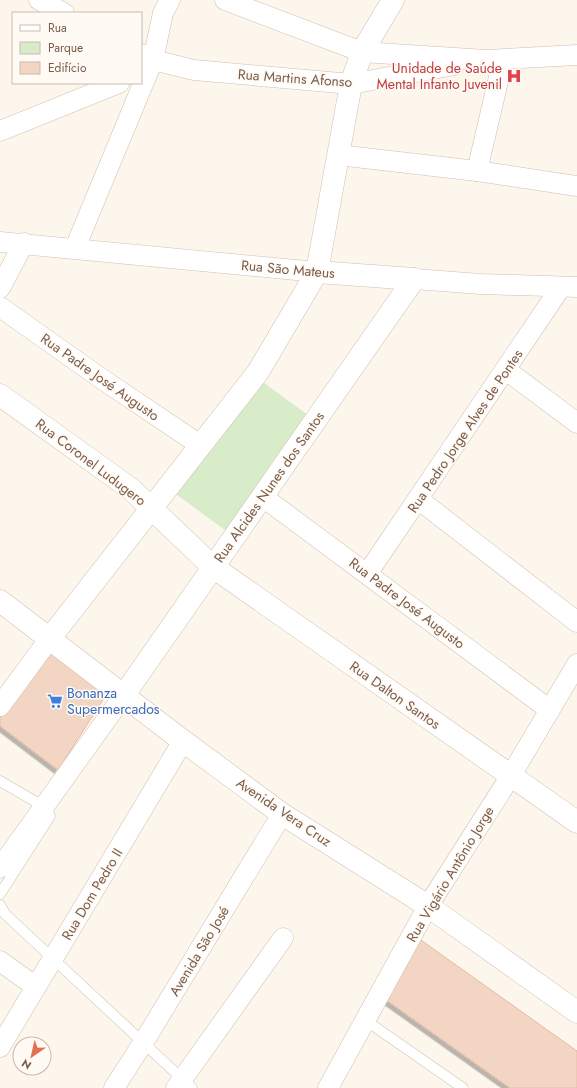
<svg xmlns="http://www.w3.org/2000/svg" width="577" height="1088" font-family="Jost,sans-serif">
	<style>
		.green { fill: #d8ecc9 }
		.building { fill: #f3d5c3; stroke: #e6bba3; filter: url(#shadow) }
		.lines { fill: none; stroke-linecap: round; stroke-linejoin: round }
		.service-casing { stroke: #d1beb0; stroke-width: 11 }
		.minor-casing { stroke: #d1beb0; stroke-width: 21 }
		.tertiary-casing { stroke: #d1beb0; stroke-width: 23 }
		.secondary-casing { stroke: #d6c0b0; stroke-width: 23 }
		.service { stroke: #fff; stroke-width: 10 }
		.minor { stroke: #fff; stroke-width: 20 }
		.tertiary { stroke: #fff; stroke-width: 22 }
		.secondary { stroke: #fff; stroke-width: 22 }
		.labels { text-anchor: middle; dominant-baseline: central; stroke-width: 3; stroke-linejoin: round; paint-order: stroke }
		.health-label { font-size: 14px; fill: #be3a42; stroke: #fffaf3; text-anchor: end }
		.street-label { font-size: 14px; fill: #7a5c4d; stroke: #fffaf3 }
		.shop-label { font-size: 14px; fill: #366cbe; stroke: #fffaf3; text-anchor: start }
	</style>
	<defs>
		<filter id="shadow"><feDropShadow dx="-3.5" dy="3.5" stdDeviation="0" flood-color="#0004"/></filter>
	</defs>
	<rect width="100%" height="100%" fill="#fdf6ec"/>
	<!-- green -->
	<path class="green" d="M256,377l56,41 -83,115 -56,-41z"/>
	<!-- building -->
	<g class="building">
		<path d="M48,649l60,43 -50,78 -58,-44v-15z"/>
		<path d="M418,938l159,113v37h-67l-128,-91z"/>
	</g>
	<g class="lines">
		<!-- service casing -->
		<g class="service-casing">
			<g id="service">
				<path d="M0,781l43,25 5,5 2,5 -50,78"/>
				<path d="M0,905l5,9 187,174"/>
				<path d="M365,1020l98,68"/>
			</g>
		</g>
		<!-- minor casing -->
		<g class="minor-casing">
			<g id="minor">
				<path d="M39,0l25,13"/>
				<path d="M225,0l137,52 124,8 91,-5"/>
				<path d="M141,54l12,6 41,10 157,14 103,-19"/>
				<path d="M0,131l119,-48"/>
				<path d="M338,155l139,16 100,15"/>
				<path d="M477,171l26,-111"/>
				<path d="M0,242l317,30"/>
				<path d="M75,248l78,-188 10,-47 7,-13"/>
				<path d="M414,279l67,5 96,3"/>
				<path d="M0,288l24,-45"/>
				<path d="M0,307l102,72 98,66"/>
				<path d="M506,370l71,53"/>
				<path d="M263,497l287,213"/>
				<path d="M418,499l159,123"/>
				<path d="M367,574l194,-287"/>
				<path d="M0,706l50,-68"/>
				<path d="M0,868l124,-173"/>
				<path d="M0,961l36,26"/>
				<path d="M0,1047l183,-306"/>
				<path d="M114,1088l29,-45 139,-229"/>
				<path d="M176,1088l107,-150"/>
				<path d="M328,1088l100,-182 82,-129 67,-113"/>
			</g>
		</g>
		<!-- tertiary casing -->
		<g class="tertiary-casing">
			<g id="tertiary">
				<path d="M317,272l97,7"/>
				<path d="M50,638l208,-266 59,-100 34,-188 11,-32 31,-52"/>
				<path d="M124,695l290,-416"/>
			</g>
		</g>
		<!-- secondary casing -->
		<g class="secondary-casing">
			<g id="secondary">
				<path d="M0,395l131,94 82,78 364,255"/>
				<path d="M0,601l183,140 99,73 146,92 149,106"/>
			</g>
		</g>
		<!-- service -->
		<use href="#service" class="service"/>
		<!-- minor -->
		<use href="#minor" class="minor"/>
		<!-- tertiary -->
		<use href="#tertiary" class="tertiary"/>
		<!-- secondary -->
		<use href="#secondary" class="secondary"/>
	</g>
	<!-- icons -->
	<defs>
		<g id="hospital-bare" transform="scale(1.2)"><path d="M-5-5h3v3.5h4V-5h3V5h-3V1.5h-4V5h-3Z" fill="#e0444e" stroke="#fffaf3" stroke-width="2.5" paint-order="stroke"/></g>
		<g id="supermarket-bare" transform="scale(1.2)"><path d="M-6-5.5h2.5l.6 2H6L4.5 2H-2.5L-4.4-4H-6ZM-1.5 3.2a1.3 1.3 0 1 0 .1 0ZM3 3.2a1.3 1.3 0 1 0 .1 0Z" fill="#3f7fe0" stroke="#fffaf3" stroke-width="2.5" paint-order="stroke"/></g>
	</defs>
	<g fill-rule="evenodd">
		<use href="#hospital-bare" x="514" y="76"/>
		<use href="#supermarket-bare" x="55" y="701"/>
	</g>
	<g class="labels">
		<!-- health labels -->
		<g class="health-label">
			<text x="502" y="68">Unidade de Saúde<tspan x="502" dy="16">Mental Infanto Juvenil</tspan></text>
		</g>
		<!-- street labels -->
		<g class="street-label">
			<text transform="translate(295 78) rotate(4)">Rua Martins Afonso</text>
			<text transform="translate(288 269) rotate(5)">Rua São Mateus</text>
			<text transform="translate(100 377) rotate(35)">Rua Padre José Augusto</text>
			<text transform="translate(465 431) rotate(-56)">Rua Pedro Jorge Alves de Pontes</text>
			<text transform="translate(91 462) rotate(37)">Rua Coronel Ludugero</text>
			<text transform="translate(269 487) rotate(-55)">Rua Alcides Nunes dos Santos</text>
			<text transform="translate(407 603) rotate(37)">Rua Padre José Augusto</text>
			<text transform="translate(395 695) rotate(35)">Rua Dalton Santos</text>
			<text transform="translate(284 812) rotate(34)">Avenida Vera Cruz</text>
			<text transform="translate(450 874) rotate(-59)">Rua Vigário Antônio Jorge</text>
			<text transform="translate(92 894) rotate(-59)">Rua Dom Pedro II</text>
			<text transform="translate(199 951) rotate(-59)">Avenida São José</text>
		</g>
		<!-- shop labels -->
		<g class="shop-label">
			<text x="67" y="693">Bonanza<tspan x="67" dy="16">Supermercados</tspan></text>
		</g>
	</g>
	<!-- legend -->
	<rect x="12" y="12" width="130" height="72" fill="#fffaf3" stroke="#cabbb1"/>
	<rect x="20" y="25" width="20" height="6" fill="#ffffff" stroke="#cabbb1"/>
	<text x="48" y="32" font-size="12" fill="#7a5c4d">Rua</text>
	<rect x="20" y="42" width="20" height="12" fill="#d8ecc9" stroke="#cabbb1"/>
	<text x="48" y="52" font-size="12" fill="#7a5c4d">Parque</text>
	<rect x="20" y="62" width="20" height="12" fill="#f3d5c3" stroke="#cabbb1"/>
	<text x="48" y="72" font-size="12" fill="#7a5c4d">Edifício</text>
	<!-- north arrow -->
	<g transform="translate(32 1056) rotate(214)"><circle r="19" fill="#fffaf3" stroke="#cabbb1"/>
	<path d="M0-3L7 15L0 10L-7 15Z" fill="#e76f51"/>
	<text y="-6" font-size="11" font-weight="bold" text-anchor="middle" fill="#7a5c4d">N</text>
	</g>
</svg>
